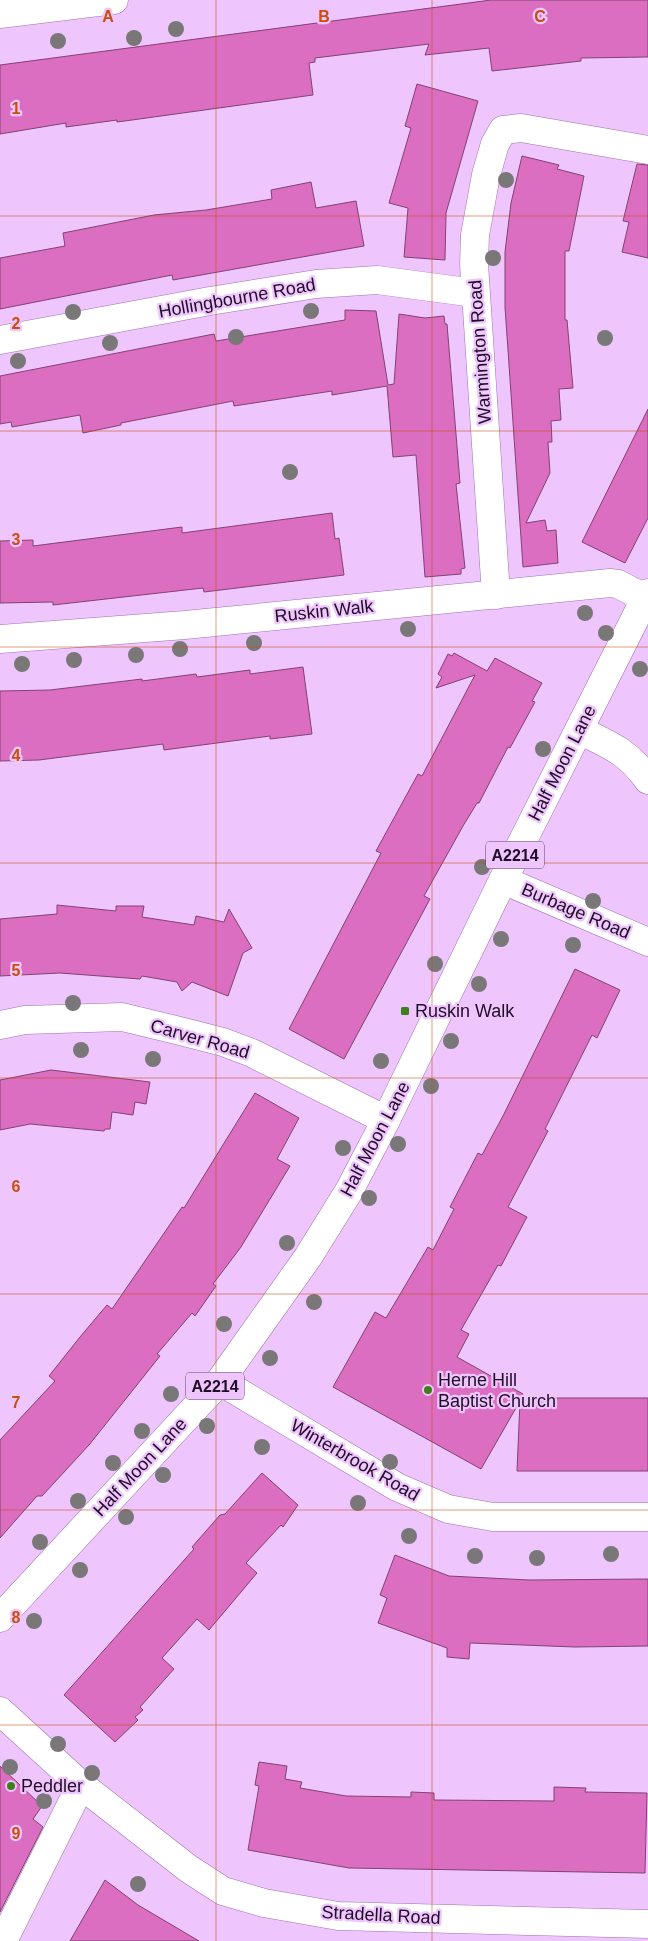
<svg xmlns="http://www.w3.org/2000/svg" width="648" height="1941" font-family="Arial,sans-serif">
	<style>
		.building { fill: #db6ec1; stroke: #824272 }
		.lines { fill: none; stroke-linecap: round; stroke-linejoin: round }
		.minor-casing { stroke: #a171b1; stroke-width: 29 }
		.major-casing { stroke: #a171b1; stroke-width: 29 }
		.minor { stroke: #fff; stroke-width: 28 }
		.major { stroke: #fff; stroke-width: 28 }
		.tree { fill: #797777 }
		.grid { fill: none; stroke: #ca4e10; stroke-width: 1; stroke-opacity: 0.55 }
		.poi-dot { fill: #3e7e1d; stroke: #eec5fc; stroke-width: 2 }
		.labels { text-anchor: middle; dominant-baseline: central; stroke-width: 4.5; stroke-linejoin: round; paint-order: stroke }
		.shield { fill: #eec5fc; stroke: #5e4466; stroke-width: 1 }
		.shield-label { font-size: 16px; font-weight: bold; fill: #200d26 }
		.street-label { font-size: 18px; fill: #200d26; stroke: #eec5fc }
		.poi-label { font-size: 18px; fill: #200d26; stroke: #eec5fc; text-anchor: start }
		.grid-label { font-size: 16px; text-anchor: middle; font-weight: bold; fill: #ca4e10; stroke: #eec5fc; stroke-width: 4.5; stroke-linejoin: round; paint-order: stroke }
	</style>
	<rect width="100%" height="100%" fill="#eec5fc"/>
	<!-- building -->
	<g class="building">
		<path d="M491,0h157v57l-67,1v3l-89,10 -3,-23 -64,7 4,-11 -114,14v4l-6,1 4,32 -181,25 -15,2v-2l-51,7v-4l-66,11v-69z"/>
		<path d="M417,84l61,17 -32,112 -1,47 -41,-3 4,-49 -19,-5 22,-75 -6,-2z"/>
		<path d="M522,156l37,9 -2,4 27,7 -15,75h-4v69h2l6,68 -14,1 2,31 -10,1 1,21h-4l2,31 -24,50 19,-3 2,11 9,-1 2,33 -35,4 -18,-260v-55l6,-49z"/>
		<path d="M637,164l11,1v93l-26,-6 7,-30 -6,-1z"/>
		<path d="M311,182l5,26 40,-7 8,45 -191,34 -1,-5 -172,34v-51l65,-12 -2,-13 91,-18 52,-5 66,-11 -1,-9z"/>
		<path d="M345,310l31,1 12,74 6,-1 5,-70 26,4 19,-2 1,8h2l13,159 -4,1 9,84 -4,1v5l-36,3 -9,-122 -23,2 -6,-71 -55,9v-4l-98,15 -1,-5 -112,22v2l-38,8 -3,-18 -68,12 -1,-5 -11,2v-48l214,-42 2,7 129,-21z"/>
		<path d="M648,409v109l-23,45 -43,-21z"/>
		<path d="M332,513l3,26 4,-1 5,37 -140,17 -1,-4 -150,17v-3l-53,1v-62l33,-1v6l149,-19v6z"/>
		<path d="M454,653l33,18 8,-13 47,25 -10,18 3,1 -25,46 -2,-1 -29,56h-2l-14,23 -39,70 6,3 -86,160 -55,-30 92,-176 -5,-2 42,-77 4,2 53,-101 -39,13 6,-11 -4,-3 10,-20 4,2z"/>
		<path d="M303,667l9,67 -42,5v-3l-106,14 -1,-6 -124,16 -39,1v-70l50,-1 92,-11v2l54,-7 1,3 53,-7v4z"/>
		<path d="M57,905l59,6v-5h28l-2,11 52,8 2,-9 28,6 5,-13 23,39 -9,5 -15,43 -36,-14 -10,9 -5,-9 -35,-6 -2,3 -80,-6 -60,3v-57l57,-5z"/>
		<path d="M575,969l45,21 -23,48 -5,-3 -47,94 3,2 -40,76 19,10 -26,49 -3,-1 -37,65 8,4 -12,23 66,37 -2,4h127v73h-131l3,-70 -39,68 -148,-82 42,-75 11,6 42,-71 5,3 21,-41 -4,-2 28,-54 4,2 22,-41z"/>
		<path d="M51,1070l99,12 -4,22 -11,-2 -2,13 -21,-3 -2,17h-5l-1,2 -74,-7 -30,6v-50z"/>
		<path d="M255,1093l44,25 -22,41 13,7 -49,81 -28,37 3,2 -21,30 -3,-3 -35,41 3,2 -71,89 -47,51h-5l-37,42v-98l55,-59 -6,-5 31,-39 27,-32 5,4 70,-102 2,1z"/>
		<path d="M262,1473l36,32 -15,22 -2,-2 -35,38 11,10 -48,57 -12,-11 -35,39 12,11 -34,38 3,3 -8,7 3,3 -23,22 -51,-47 130,-146 -2,-2 28,-32 5,-1z"/>
		<path d="M395,1555l54,21 80,4 119,-1v67l-73,1 -105,-4 -1,16 -22,-2v-9l-69,-25 9,-25 -7,-3z"/>
		<path d="M259,1762l28,4 -2,13 17,3 -2,6 46,8 65,1v-5l23,1v7l120,1v-14l32,1 -1,4 62,1 -2,80 -296,-5 -101,-18 11,-64 -4,-1z"/>
		<path d="M0,1766l42,40 -9,13 10,8 -43,85z"/>
		<path d="M105,1880l33,25 61,36h-129z"/>
	</g>
	<g class="lines">
		<!-- minor casing -->
		<g class="minor-casing">
			<g id="minor">
				<path d="M0,14l114,-14"/>
				<path d="M0,340l210,-39 106,-17 61,-4 98,13"/>
				<path d="M496,595l-22,-331 1,-29 11,-60 9,-31 8,-14 18,-2 127,22"/>
				<path d="M0,639l185,-14 425,-42 8,1 27,14"/>
				<path d="M579,730c29,14 50,22 69,50"/>
				<path d="M503,880l145,62"/>
				<path d="M0,1025l25,-5 97,-3 54,13 47,12 29,11 134,67"/>
				<path d="M220,1381l177,106 51,22 45,8h155"/>
				<path d="M0,1711l81,74 108,84 34,22 41,12 74,13 310,8"/>
				<path d="M3,1941l78,-156"/>
			</g>
		</g>
		<!-- major casing -->
		<g class="major-casing">
			<path id="major" d="M0,1618l220,-237 88,-124 41,-66 37,-71 117,-240 145,-287"/>
		</g>
		<!-- minor -->
		<use href="#minor" class="minor"/>
		<!-- major -->
		<use href="#major" class="major"/>
	</g>
	<!-- trees -->
	<g class="tree">
		<circle cx="176" cy="29" r="8"/>
		<circle cx="134" cy="38" r="8"/>
		<circle cx="58" cy="41" r="8"/>
		<circle cx="506" cy="180" r="8"/>
		<circle cx="493" cy="258" r="8"/>
		<circle cx="311" cy="311" r="8"/>
		<circle cx="73" cy="312" r="8"/>
		<circle cx="236" cy="337" r="8"/>
		<circle cx="605" cy="338" r="8"/>
		<circle cx="110" cy="343" r="8"/>
		<circle cx="18" cy="361" r="8"/>
		<circle cx="290" cy="472" r="8"/>
		<circle cx="585" cy="613" r="8"/>
		<circle cx="408" cy="629" r="8"/>
		<circle cx="606" cy="633" r="8"/>
		<circle cx="254" cy="643" r="8"/>
		<circle cx="180" cy="649" r="8"/>
		<circle cx="136" cy="655" r="8"/>
		<circle cx="74" cy="660" r="8"/>
		<circle cx="22" cy="664" r="8"/>
		<circle cx="640" cy="669" r="8"/>
		<circle cx="543" cy="749" r="8"/>
		<circle cx="482" cy="867" r="8"/>
		<circle cx="593" cy="901" r="8"/>
		<circle cx="501" cy="939" r="8"/>
		<circle cx="573" cy="945" r="8"/>
		<circle cx="435" cy="964" r="8"/>
		<circle cx="479" cy="984" r="8"/>
		<circle cx="73" cy="1003" r="8"/>
		<circle cx="451" cy="1041" r="8"/>
		<circle cx="81" cy="1050" r="8"/>
		<circle cx="153" cy="1059" r="8"/>
		<circle cx="381" cy="1061" r="8"/>
		<circle cx="431" cy="1086" r="8"/>
		<circle cx="398" cy="1144" r="8"/>
		<circle cx="343" cy="1148" r="8"/>
		<circle cx="369" cy="1198" r="8"/>
		<circle cx="287" cy="1243" r="8"/>
		<circle cx="314" cy="1302" r="8"/>
		<circle cx="224" cy="1324" r="8"/>
		<circle cx="270" cy="1358" r="8"/>
		<circle cx="171" cy="1394" r="8"/>
		<circle cx="207" cy="1426" r="8"/>
		<circle cx="142" cy="1431" r="8"/>
		<circle cx="262" cy="1447" r="8"/>
		<circle cx="390" cy="1462" r="8"/>
		<circle cx="113" cy="1463" r="8"/>
		<circle cx="163" cy="1475" r="8"/>
		<circle cx="78" cy="1501" r="8"/>
		<circle cx="358" cy="1503" r="8"/>
		<circle cx="126" cy="1517" r="8"/>
		<circle cx="409" cy="1536" r="8"/>
		<circle cx="40" cy="1542" r="8"/>
		<circle cx="611" cy="1554" r="8"/>
		<circle cx="475" cy="1556" r="8"/>
		<circle cx="537" cy="1558" r="8"/>
		<circle cx="80" cy="1570" r="8"/>
		<circle cx="34" cy="1621" r="8"/>
		<circle cx="58" cy="1744" r="8"/>
		<circle cx="10" cy="1767" r="8"/>
		<circle cx="92" cy="1773" r="8"/>
		<circle cx="44" cy="1801" r="8"/>
		<circle cx="138" cy="1884" r="8"/>
	</g>
	<!-- grid -->
	<path class="grid" d="M216,0v1941M432,0v1941M0,216h648M0,431h648M0,647h648M0,863h648M0,1078h648M0,1294h648M0,1510h648M0,1725h648"/>
	<!-- markers -->
	<g class="poi-dot">
		<rect x="400" y="1006" width="10" height="10" rx="2.5"/>
		<circle cx="428" cy="1390" r="5"/>
		<circle cx="11" cy="1786" r="5"/>
	</g>
	<g class="labels">
		<!-- shield labels -->
		<g class="shield">
			<rect x="486" y="841.5" width="58" height="27" rx="4"/>
			<rect x="186" y="1372.5" width="58" height="27" rx="4"/>
		</g>
		<g class="shield-label">
			<text x="515" y="855">A2214</text>
			<text x="215" y="1386">A2214</text>
		</g>
		<!-- street labels -->
		<g class="street-label">
			<text transform="translate(237 298) rotate(-10)">Hollingbourne Road</text>
			<text transform="translate(480 352) rotate(-94)">Warmington Road</text>
			<text transform="translate(324 611) rotate(-6)">Ruskin Walk</text>
			<text transform="translate(562 763) rotate(-63)">Half Moon Lane</text>
			<text transform="translate(576 911) rotate(23)">Burbage Road</text>
			<text transform="translate(200 1039) rotate(16)">Carver Road</text>
			<text transform="translate(375 1139) rotate(-62)">Half Moon Lane</text>
			<text transform="translate(355 1460) rotate(30)">Winterbrook Road</text>
			<text transform="translate(140 1467) rotate(-47)">Half Moon Lane</text>
			<text transform="translate(381 1915) rotate(3)">Stradella Road</text>
		</g>
		<!-- poi labels -->
		<g class="poi-label">
			<text x="415" y="1011">Ruskin Walk</text>
			<text x="438" y="1380">Herne Hill<tspan x="438" dy="21">Baptist Church</tspan></text>
			<text x="21" y="1786">Peddler</text>
		</g>
	</g>
	<g class="grid-label">
		<text x="108" y="22">A</text>
		<text x="324" y="22">B</text>
		<text x="540" y="22">C</text>
		<text x="16" y="114">1</text>
		<text x="16" y="329">2</text>
		<text x="16" y="545">3</text>
		<text x="16" y="761">4</text>
		<text x="16" y="976">5</text>
		<text x="16" y="1192">6</text>
		<text x="16" y="1408">7</text>
		<text x="16" y="1623">8</text>
		<text x="16" y="1839">9</text>
	</g>
</svg>
